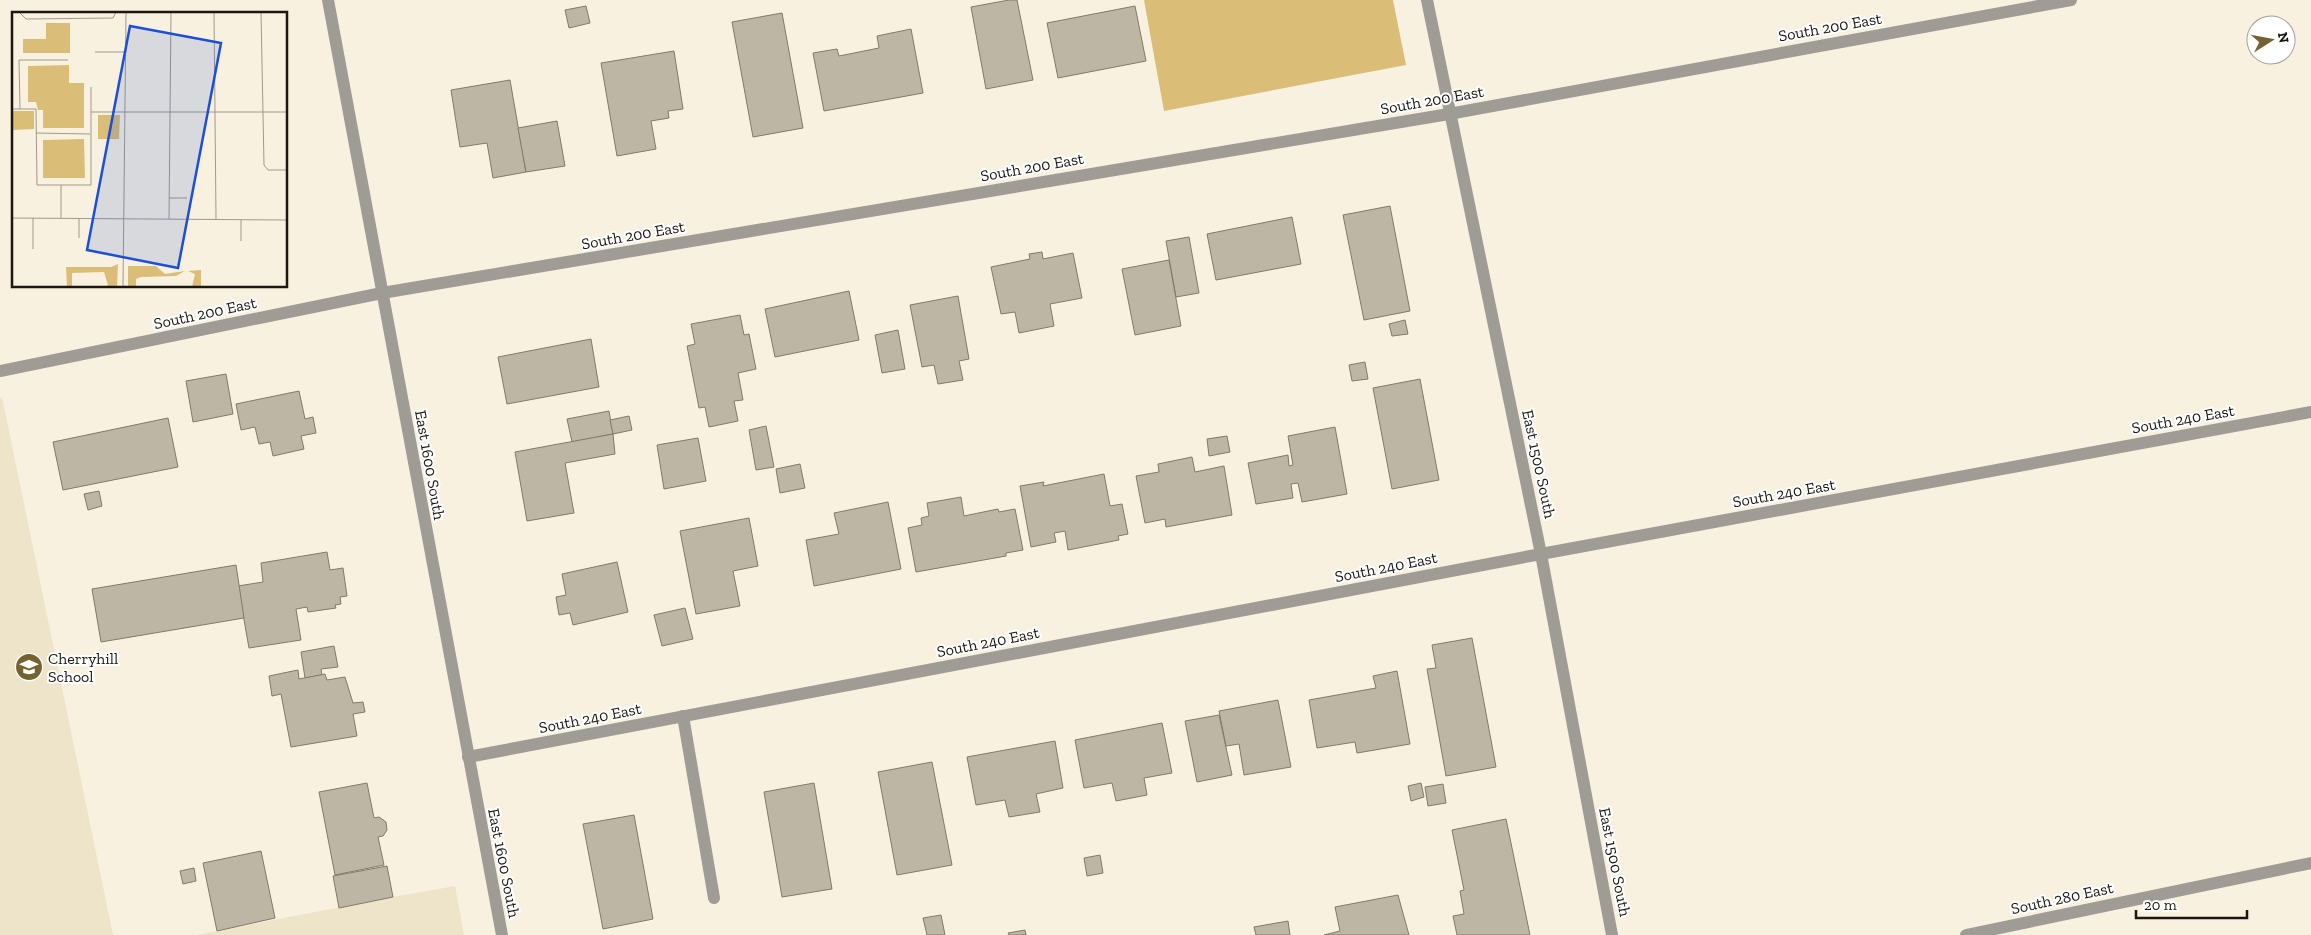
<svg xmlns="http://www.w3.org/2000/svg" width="2311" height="935" font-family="'Zilla Slab',serif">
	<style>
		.built { fill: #eee4ca }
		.green { fill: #dabe78 }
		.building { fill: #beb6a5; stroke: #807a6a }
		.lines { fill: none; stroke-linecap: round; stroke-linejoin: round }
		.service { stroke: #9f9c95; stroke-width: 12 }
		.minor { stroke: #9f9c95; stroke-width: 12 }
		.tertiary { stroke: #9f9c95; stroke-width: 12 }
		.labels { text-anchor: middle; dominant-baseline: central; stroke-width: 4; stroke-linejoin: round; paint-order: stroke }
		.street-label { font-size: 16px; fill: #1a1711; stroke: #fff }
		.poi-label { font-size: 16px; fill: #1a1711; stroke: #fff; text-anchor: start }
		.inset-road { fill: none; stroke: #9f9a8d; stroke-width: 1 }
		.view { fill: #1d4ed8; fill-opacity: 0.15; stroke: #1d4ed8; stroke-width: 2.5 }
		.inset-edge { fill: none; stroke: #1a1711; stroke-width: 2.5 }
	</style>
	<rect width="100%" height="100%" fill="#f8f1df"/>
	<!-- built -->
	<g class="built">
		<path d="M2,397l111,538h-113v-537z"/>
		<path d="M455,886l9,49h-268l197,-38z"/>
	</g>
	<!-- green -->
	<path class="green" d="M1144,0h249l13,65 -242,46z"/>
	<!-- building -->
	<g class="building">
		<path d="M1009,0h8l16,80 -47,9 -15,-82z"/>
		<path d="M586,6l4,17 -21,5 -4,-18z"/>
		<path d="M1135,6l11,55 -88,17 -11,-55z"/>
		<path d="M782,13l21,115 -50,9 -21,-115z"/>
		<path d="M911,29l12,64 -99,18 -11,-58 24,-4 2,7 40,-8 -2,-12z"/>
		<path d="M674,51l9,58 -15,2 1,7 -18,3 5,28 -39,7 -16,-93z"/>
		<path d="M510,80l16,92 -33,6 -6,-35 -27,4 -9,-57z"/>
		<path d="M557,121l8,45 -39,6 -8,-44z"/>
		<path d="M1390,206l20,105 -46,9 -21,-105z"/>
		<path d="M1292,217l9,47 -85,16 -9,-46z"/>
		<path d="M1189,237l10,56 -23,4 -10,-56z"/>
		<path d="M1042,252l1,7 30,-6 9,45 -32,6 4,22 -35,7 -4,-21 -14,2 -10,-47 39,-8 -1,-5z"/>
		<path d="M1169,260l12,66 -46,9 -13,-66z"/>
		<path d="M849,291l10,49 -84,17 -10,-48z"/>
		<path d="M958,296l11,63 -10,2 4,19 -25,4 -4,-19 -12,2 -12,-62z"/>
		<path d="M740,315l4,20 5,-1 7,35 -18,4 5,27 -9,1 4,20 -29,6 -4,-20 -6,1 -12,-62 8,-2 -4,-20z"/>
		<path d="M1405,320l3,14 -16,2 -3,-12z"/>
		<path d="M898,330l7,39 -23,4 -7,-38z"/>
		<path d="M591,339l8,48 -92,17 -9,-47z"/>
		<path d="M1365,362l3,17 -16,2 -3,-16z"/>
		<path d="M226,374l7,40 -40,8 -7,-41z"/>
		<path d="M1420,379l19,101 -47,9 -19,-101z"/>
		<path d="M299,391l6,28 8,-2 3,16 -15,3 3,13 -31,7 -3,-14 -11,2 -4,-17 -14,3 -5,-26z"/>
		<path d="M609,411l4,23 -41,8 -5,-23z"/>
		<path d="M629,416l3,14 -19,4 -3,-14z"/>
		<path d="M168,418l10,49 -115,23 -10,-48z"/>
		<path d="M766,426l8,41 -18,3 -7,-40z"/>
		<path d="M1335,427l12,67 -45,8 -4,-19 -7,1 2,14 -37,6 -8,-41 40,-8 1,11 4,-1 -5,-29z"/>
		<path d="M613,434l2,20 -50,9 9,50 -47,8 -12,-69z"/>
		<path d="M1227,436l3,16 -21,4 -2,-17z"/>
		<path d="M698,438l8,43 -42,8 -7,-44z"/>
		<path d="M1192,457l3,15 29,-6 8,49 -66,12 -1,-8 -20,4 -9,-47 23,-4 -1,-8z"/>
		<path d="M800,464l5,24 -25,5 -4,-24z"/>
		<path d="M1104,474l6,32 12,-2 6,30 -10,2 1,4 -51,10 -3,-19 -11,2 2,9 -25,5 -11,-61 24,-4 -1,4z"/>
		<path d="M99,491l3,15 -14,4 -4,-16z"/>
		<path d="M961,497l3,19 34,-7 1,3 16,-3 8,41 -17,3v3l-90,16 -8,-44 14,-3 -1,-7 8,-2 -2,-13z"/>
		<path d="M888,502l13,67 -87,17 -8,-46 33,-6 -5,-21z"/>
		<path d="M749,518l9,48 -25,5 7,35 -44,8 -16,-83z"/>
		<path d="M327,552l3,18 13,-2 4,28 -7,1 1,7 -6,1 1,3 -28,4 -1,-5 -11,2 5,31 -52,8 -11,-62 25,-4 -2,-19z"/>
		<path d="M617,562l11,50 -55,13 -3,-12 -11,2 -3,-18 10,-2 -4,-21z"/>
		<path d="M236,565l8,53 -143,24 -9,-53z"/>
		<path d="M685,608l8,31 -31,7 -8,-31z"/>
		<path d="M1472,638l24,129 -50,9 -19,-107 9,-1 -4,-23z"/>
		<path d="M334,646l4,21 -17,2 1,6 -17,3 -4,-26z"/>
		<path d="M298,670l1,9 26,-5 2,6 18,-3 8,26 10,-1 2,10 -12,2 4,22 -66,11 -10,-53 -9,2 -3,-20z"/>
		<path d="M1397,671l13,73 -53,9 -2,-11 -38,6 -8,-48 67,-12 -3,-12z"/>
		<path d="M1278,700l13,67 -47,8 -5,-31 -13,2 -7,-35z"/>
		<path d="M1219,715l13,60 -35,7 -12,-61z"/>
		<path d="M1162,723l10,50 -28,5 3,17 -31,6 -4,-18 -28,5 -9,-48z"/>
		<path d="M1055,741l8,47 -27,6 4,18 -31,5 -4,-17 -29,5 -9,-48z"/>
		<path d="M932,762l20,103 -55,10 -19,-103z"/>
		<path d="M367,783l7,35 5,-1 7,5 1,8 -4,6 -5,1 6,28 -49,10 -16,-83z"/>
		<path d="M814,783l18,106 -50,8 -18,-105z"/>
		<path d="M1421,783l3,14 -13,4 -3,-15z"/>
		<path d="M1443,784l3,19 -18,3 -3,-19z"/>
		<path d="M634,815l19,104 -50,10 -20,-105z"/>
		<path d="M1506,819l24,116h-73l-4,-19 11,-2 -4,-23 4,-1 -12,-60z"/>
		<path d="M261,851l14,67 -58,13 -14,-68z"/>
		<path d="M1100,855l3,18 -16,3 -3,-18z"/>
		<path d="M387,866l6,31 -54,11 -6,-32z"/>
		<path d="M194,868l2,13 -13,3 -3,-13z"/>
		<path d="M1398,895l11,40h-85l16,-4 -5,-24z"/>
		<path d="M941,915l4,20h-18l-4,-17z"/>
		<path d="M1288,921l2,14h-34l-2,-8z"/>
		<path d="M1025,930l1,5h-17l-1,-2z"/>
	</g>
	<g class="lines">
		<!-- service -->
		<path class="service" d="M683,716l31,182"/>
		<!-- minor -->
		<g class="minor">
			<path d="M1427,0l114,554 71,381"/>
			<path d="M0,371l382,-78 1067,-179 622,-114"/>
			<path d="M468,757l1073,-203 770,-142"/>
			<path d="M1966,935l345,-72"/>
		</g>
		<!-- tertiary -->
		<path class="tertiary" d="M328,0l174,935"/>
	</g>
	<!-- icons -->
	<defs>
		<g id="school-disc" transform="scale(1.4375)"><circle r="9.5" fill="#756230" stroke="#fff"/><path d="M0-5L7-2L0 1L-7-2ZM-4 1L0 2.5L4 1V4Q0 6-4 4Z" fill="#fff"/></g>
	</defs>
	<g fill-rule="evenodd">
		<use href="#school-disc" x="29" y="667"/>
	</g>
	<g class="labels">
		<!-- street labels -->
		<g class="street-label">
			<text transform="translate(1830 27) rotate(-10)">South 200 East</text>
			<text transform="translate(1432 100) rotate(-10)">South 200 East</text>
			<text transform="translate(1032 167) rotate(-10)">South 200 East</text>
			<text transform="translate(633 235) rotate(-10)">South 200 East</text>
			<text transform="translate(205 313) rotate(-12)">South 200 East</text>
			<text transform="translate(2183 419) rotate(-10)">South 240 East</text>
			<text transform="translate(1539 464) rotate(78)">East 1500 South</text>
			<text transform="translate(430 465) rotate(80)">East 1600 South</text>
			<text transform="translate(1784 493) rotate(-10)">South 240 East</text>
			<text transform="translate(1386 567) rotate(-11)">South 240 East</text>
			<text transform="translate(988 642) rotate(-11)">South 240 East</text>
			<text transform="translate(590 718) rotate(-11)">South 240 East</text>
			<text transform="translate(1615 862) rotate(79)">East 1500 South</text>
			<text transform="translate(504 863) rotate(79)">East 1600 South</text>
			<text transform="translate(2062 898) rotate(-12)">South 280 East</text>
		</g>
		<!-- poi labels -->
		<g class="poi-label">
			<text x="48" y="658">Cherryhill<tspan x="48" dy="18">School</tspan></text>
		</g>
	</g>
	<!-- overview -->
	<g transform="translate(12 12)">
		<rect width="275" height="275" fill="#f8f1df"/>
		<path d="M34,11h24v30h-47v-14h23zM57,53v18h15v45h-41v-18h-5l-2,-8h-8v-36zM0,99h22v18l-22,1zM86,103h22l-1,24h-21zM72,127l1,39h-42v-38zM106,252l-1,23h-13l4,-2 -4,-13 -32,1v14h-5l-1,-20h45zM116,254h28l9,8 20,-3 -9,5 -35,1 -5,2v8h-8zM189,258v17h-9l3,-13 -7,-3z" fill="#dabe78"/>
		<path class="inset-road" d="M7,0l7,7 87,-1 3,-6M202,0l2,207M249,0l3,153 4,5h19M83,40h31M0,97h24l1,76h54v-98M8,97l-1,-49h49M79,100h196M24,121l54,1M49,173v33M157,186h18M0,206l275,2M21,206v31M67,206v20M157,207l2,-207M229,208v21M111,275l3,-275"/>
		<path class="view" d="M118,14l91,17 -43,225 -91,-18z"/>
		<rect width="275" height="275" class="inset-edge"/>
	</g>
	<!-- north arrow -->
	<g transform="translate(2271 40) rotate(79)"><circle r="24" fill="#ffffff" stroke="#a3a2a0"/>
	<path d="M0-4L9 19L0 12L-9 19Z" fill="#756230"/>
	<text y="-8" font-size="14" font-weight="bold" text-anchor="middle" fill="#1a1711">N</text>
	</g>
	<!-- scale -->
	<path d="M2136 910v8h111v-8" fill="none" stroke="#1a1711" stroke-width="2.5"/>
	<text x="2144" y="910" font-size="15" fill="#1a1711" stroke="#ffffff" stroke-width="4" paint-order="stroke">20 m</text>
</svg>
